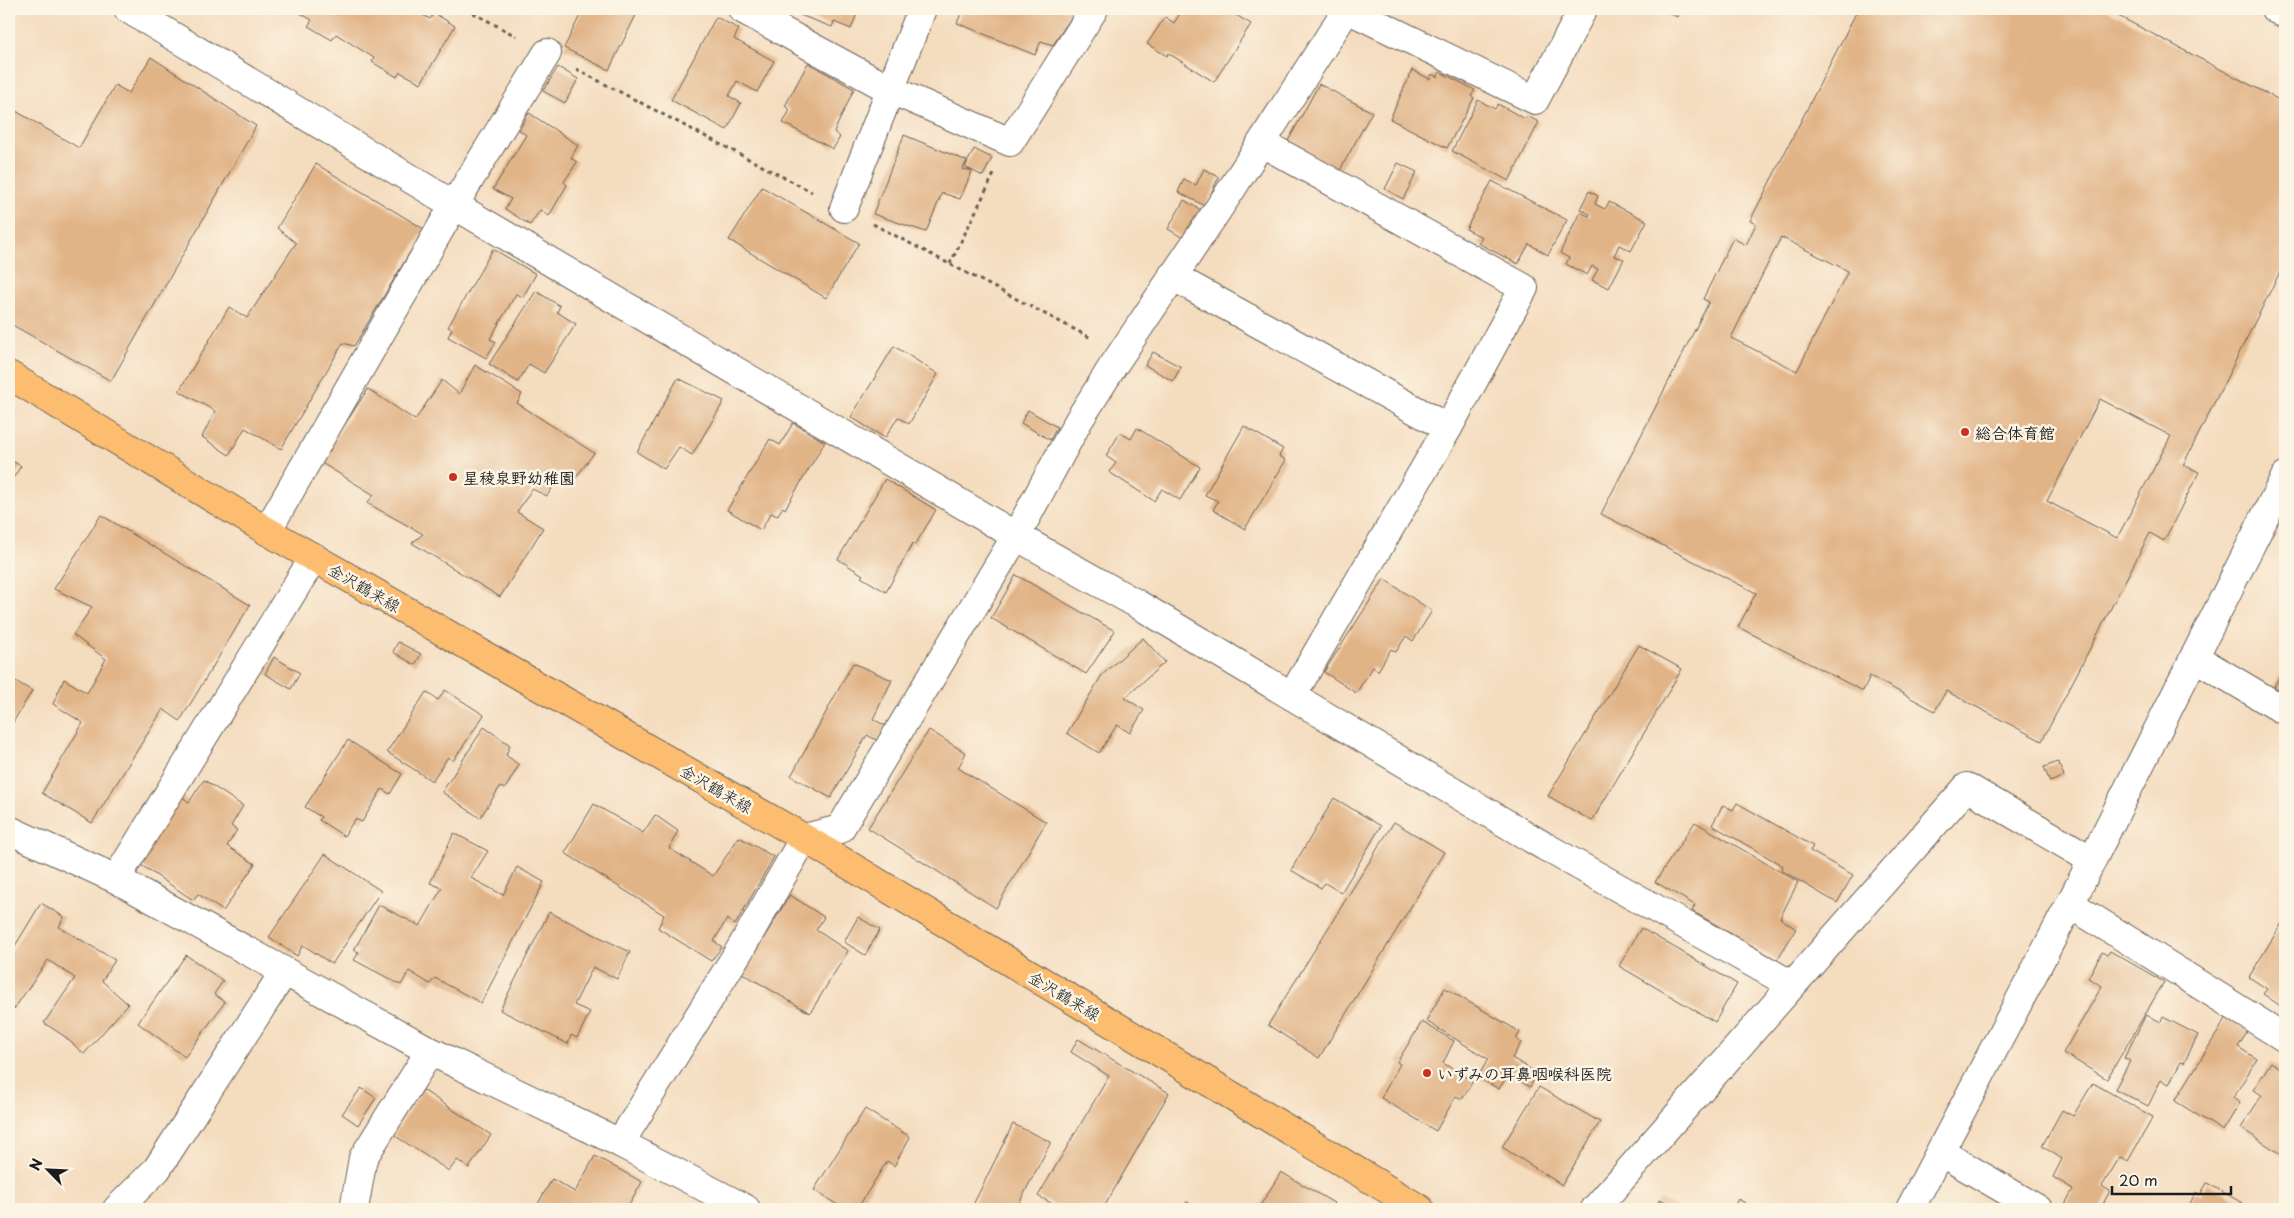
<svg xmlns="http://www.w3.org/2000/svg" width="2294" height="1218" font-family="'Playpen Sans','Klee One',sans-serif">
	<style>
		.building { fill: #e1b487; fill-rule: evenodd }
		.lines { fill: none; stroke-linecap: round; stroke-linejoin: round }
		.minor-casing { stroke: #685f55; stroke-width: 30 }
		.tertiary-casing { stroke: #685f55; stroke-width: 30 }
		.primary-casing { stroke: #685f55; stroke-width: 30 }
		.path { stroke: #685f55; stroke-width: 3; stroke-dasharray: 4 4; stroke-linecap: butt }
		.minor { stroke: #fff; stroke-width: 28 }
		.tertiary { stroke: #fff; stroke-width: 28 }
		.primary { stroke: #fcbd6f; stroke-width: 28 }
		.poi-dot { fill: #c8321e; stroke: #fcf5e5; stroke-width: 2 }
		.labels { text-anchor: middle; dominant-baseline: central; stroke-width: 5; stroke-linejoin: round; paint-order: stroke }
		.poi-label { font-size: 16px; font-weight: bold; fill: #1c1c1c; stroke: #fcf5e5; text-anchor: start }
		.street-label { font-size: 16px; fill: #1c1c1c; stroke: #fcf5e5 }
	</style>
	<rect width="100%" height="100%" fill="#fcf5e5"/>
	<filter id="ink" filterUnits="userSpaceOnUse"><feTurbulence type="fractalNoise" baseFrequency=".02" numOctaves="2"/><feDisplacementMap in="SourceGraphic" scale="10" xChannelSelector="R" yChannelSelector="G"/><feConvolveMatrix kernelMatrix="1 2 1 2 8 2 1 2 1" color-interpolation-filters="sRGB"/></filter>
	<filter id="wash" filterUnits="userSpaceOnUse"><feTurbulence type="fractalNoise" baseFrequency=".0096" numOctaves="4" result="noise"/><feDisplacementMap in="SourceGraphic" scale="20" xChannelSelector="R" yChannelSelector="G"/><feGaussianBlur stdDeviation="1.12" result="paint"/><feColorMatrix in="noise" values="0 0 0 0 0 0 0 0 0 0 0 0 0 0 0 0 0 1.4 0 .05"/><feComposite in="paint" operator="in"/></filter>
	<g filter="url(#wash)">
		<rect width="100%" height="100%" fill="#f4dcbe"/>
		<g id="blocks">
			<!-- building -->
			<g class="building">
				<path d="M293,9h119l18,10 4,-6 21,13 -34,57 -21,-11 -3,5 -25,-15 2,-4 -38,-24 -4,6 -24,-14 4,-6z"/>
				<path d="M583,9h56l-30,61 -45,-22z"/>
				<path d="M784,9h75l-8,20 -17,-7 -2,5z"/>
				<path d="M963,9h114l-24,36 -12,-4 -6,14 -78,-32z"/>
				<path d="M1183,9h43l25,15 -37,58 -46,-29 -1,3 -20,-12 18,-27 9,6z"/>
				<path d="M1661,9h21l-5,8z"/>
				<path d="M1858,9h247l180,94v159l-102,203 16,7 -35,69 -14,-8 -108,208 -96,-50 -11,20 -65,-35 -7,15 -125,-64 18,-34 -155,-79 108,-212 -6,-3 30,-61 13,7 10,-21 -6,-3zM1781,237l67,34 -51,100 -66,-33zM2100,399l71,37 -54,102 -70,-37z"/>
				<path d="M716,17l23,12 -5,10 40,22 -17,31 -20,-11 -8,15 12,7 -14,27 -56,-30z"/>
				<path d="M151,57l105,69 -145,255 -102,-58v-216l70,41 36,-63 14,8z"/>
				<path d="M808,63l46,26 -20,43 6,5 -7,12 -50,-26 7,-13 -5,-4z"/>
				<path d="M558,67l20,12 -13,24 -22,-12z"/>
				<path d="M1412,70l18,9 2,-5 5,3 3,-5 35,18 -4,6 3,2 -27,50 -57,-29z"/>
				<path d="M1319,84l53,28 -32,58 -52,-29z"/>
				<path d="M1478,100l17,9 3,-5 27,15 2,-3 12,6 -30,59 -57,-30z"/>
				<path d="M529,113l49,32 -7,13 6,4 -13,20 3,3 -18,31 -9,-6 -10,15 -25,-16 6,-10 -18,-10 33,-54 -7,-5z"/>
				<path d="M904,135l63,26 -5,9 2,-1 8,2 -12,28 -18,-6 -16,39 -53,-18z"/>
				<path d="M974,149l18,9 -9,18 -18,-9z"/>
				<path d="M1398,163l19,9 -14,27 -18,-10z"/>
				<path d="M316,164l108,65 -70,117 -11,-3 -62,106 -36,-21 -16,27 -27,-18 13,-26 -36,-20 50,-84 18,11 49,-75 -19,-15z"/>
				<path d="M1204,169l15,8 -14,29 -27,-14 6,-13 12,6z"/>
				<path d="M1492,181l75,39 -19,35 -19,-11 -11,20 -40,-21 4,-6 -16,-8z"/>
				<path d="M762,187l97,56 -33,55 -97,-58z"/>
				<path d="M1589,191l9,5 -3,8 10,5 4,-7 38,19 -16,30 -12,-6 -5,11 10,3 -15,29 -17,-8 6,-11 -6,-3 -5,9 -21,-11 3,-6 -9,-5 20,-41 9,4 1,-2 -10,-5z"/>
				<path d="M1184,200l17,10 -16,29 -17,-10z"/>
				<path d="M493,249l43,25 -13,23 -7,-3 -26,45 6,3 -10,16 -38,-21 4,-8 -4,-2z"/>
				<path d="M536,291l24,15 -3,6 19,12 -32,49 -15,-9 -11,18 -29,-18z"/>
				<path d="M894,346l44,28 -29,50 -11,-7 -13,21 -34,-21z"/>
				<path d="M1153,352l28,15 -8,14 -28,-16z"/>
				<path d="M475,365l47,29 -5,9 77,50 -20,27 -11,-8 -16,24 -15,-7 -15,23 26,16 -43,69 -88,-54 11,-9 -56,-31 7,-8 -54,-33 48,-73 47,31 27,-40 17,14z"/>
				<path d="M678,378l46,23 -32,54 -13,-8 -15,22 -27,-17z"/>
				<path d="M1028,410l29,17 -7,13 -29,-17z"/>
				<path d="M793,423l32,19 -40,67 -2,-2 -6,9 -6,-3 -10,17 -34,-20 43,-71 10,6z"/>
				<path d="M1244,426l39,23 -4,7 7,4 -41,69 -32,-19 5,-9 -13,-6z"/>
				<path d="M1137,428l63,39 -20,33 -18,-11 -8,12 -45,-29 7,-9 -10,-7 14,-23 11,6z"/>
				<path d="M9,459l12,7 -12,18z"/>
				<path d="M885,479l51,31 -21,35 -2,-2 -27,49 -25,-15 2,-2 -25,-16z"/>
				<path d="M101,515l149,90 -70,116 -17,-12 -71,114 -50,-30 41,-70 -30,-19 11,-25 23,14 19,-34 -33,-24 19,-28 -38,-18z"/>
				<path d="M1016,575l99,56 -29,43 -95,-56z"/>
				<path d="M1384,579l48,32 -19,30 -7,-5 -10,16 -5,-3 -13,22 -5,-4 -17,26 -32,-21z"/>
				<path d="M1143,638l22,24 -40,36 19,12 -14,23 -13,-8 -18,28 -32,-20 35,-58z"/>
				<path d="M398,642l23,12 -6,11 -22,-13z"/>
				<path d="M1639,645l43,24 -90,152 -44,-25z"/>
				<path d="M274,657l26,16 -9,16 -26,-15z"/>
				<path d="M853,663l39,17 -19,39 13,7 -8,15 -11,-6 -36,63 -40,-22z"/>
				<path d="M2285,666v27l-11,-6z"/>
				<path d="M9,677l23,14 -23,38z"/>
				<path d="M445,690l39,25 -31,46 -5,-4 -16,24 -45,-29 39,-60 12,8z"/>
				<path d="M484,727l26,18 -4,10 13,10 -14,24 -5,-2 -20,31 -38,-26z"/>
				<path d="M929,730l37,23 -8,15 88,54 -50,86 -128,-80z"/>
				<path d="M348,740l54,34 -12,20 -8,-5 -20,33 -7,-3 -11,17 -25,-16 2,-3 -16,-10z"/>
				<path d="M2058,762l6,14 -14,6 -6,-15z"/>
				<path d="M204,780l39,26 -12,20 6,4 -10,16 28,18 -32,47 -25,-17 -5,6 -55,-37 43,-67 8,6z"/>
				<path d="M1334,798l47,28 -40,67 -16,-10 -4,5 -30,-18z"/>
				<path d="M1737,803l76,43 -3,5 43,24 -16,28 -56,-33 2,-4 -71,-41 11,-20 10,5z"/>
				<path d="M594,804l49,29 12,-18 23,16 -9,17 44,28 26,-39 35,20 -39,68 -8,-6 -13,22 8,6 -11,14 -53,-33 6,-13 -99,-62z"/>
				<path d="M1394,822l50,30 -125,206 -51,-33z"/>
				<path d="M1695,822l103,60 -18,36 16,11 -19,31 -85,-49 3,-6 -40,-23z"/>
				<path d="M454,833l34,18 -17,27 32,17 14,-28 27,15 -63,121 -46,-25 -5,6 -21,-13 -8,14 -47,-25 5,-8 -5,-2 25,-45 41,21 22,-38 -12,-5z"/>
				<path d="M325,854l56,37 -49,73 -29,-19 -6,11 -28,-19z"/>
				<path d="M790,895l34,22 -8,13 32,21 -38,62 -68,-40z"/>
				<path d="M41,903l23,14 -5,10 56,33 -13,21 26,23 -44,50 -20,-18 -20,-13 31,-45 -27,-18 -34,49 -5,-4v-49z"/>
				<path d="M549,912l81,40 -13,27 -24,-12 -19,38 16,7 -13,26 -6,-3 -3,9 -68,-34z"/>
				<path d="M858,917l22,13 -15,25 -21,-13z"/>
				<path d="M2285,918v91l-22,-15 4,-5 -18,-12z"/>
				<path d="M1641,928l96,56 -22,38 -96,-56z"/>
				<path d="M2110,951l54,31 -57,97 -44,-26 39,-67 -14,-8 14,-26 5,3z"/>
				<path d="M186,955l37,26 -9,13 11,8 -40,55 -47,-34z"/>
				<path d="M1445,988l75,44 -4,7 5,4 -9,15 25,15 -7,14 -21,-14 -10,16 -21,-12 10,-18 -62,-38z"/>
				<path d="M2146,1015l15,7 2,-5 35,18 -14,28 -3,-1 -12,22 -8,-4 -13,26 -33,-17 15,-28 -6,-3z"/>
				<path d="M2227,1017l21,14 -10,16 19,12 -24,39 7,5 -17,28 -48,-30z"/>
				<path d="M1422,1022l32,19 -11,22 30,18 -11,18 -6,-3 -20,35 -55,-33 19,-34 -3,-2z"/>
				<path d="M1078,1039l91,54 -66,116h-41l-24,-13 71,-120 -38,-24z"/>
				<path d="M2271,1062l14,9v86l-44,-29 21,-33 -9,-5z"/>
				<path d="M2093,1083l60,34 -25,44 -8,-4 -18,29 8,5 -10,18h-30l-6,-3 9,-17 -20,-12 9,-18 -20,-13 20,-36 11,6z"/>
				<path d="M1539,1087l61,35 -38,63 -60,-38z"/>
				<path d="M361,1088l15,10 -18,27 -16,-11z"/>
				<path d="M423,1090l68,45 -22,33 -12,-8 -8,11 -55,-36z"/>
				<path d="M865,1109l45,28 -16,29 -7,-5 -30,48h-13l-30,-19z"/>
				<path d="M1013,1124l38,18 -35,67h-45z"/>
				<path d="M595,1156l47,26 -15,27h-92l17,-30 23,13z"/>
				<path d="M1281,1172l53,31 -4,6h-72z"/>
				<path d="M2207,1183l46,26h-66l9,-17 4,3z"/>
				<path d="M1660,1199l19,10h-25z"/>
				<path d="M1738,1199l18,10h-23z"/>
				<path d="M1187,1202l11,7h-16z"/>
				<path d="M1978,1204l11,5h-27z"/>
			</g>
		</g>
	</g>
	<g filter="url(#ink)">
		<use href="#blocks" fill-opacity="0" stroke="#685f55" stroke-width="1"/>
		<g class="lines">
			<!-- minor casing -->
			<g class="minor-casing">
				<g id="minor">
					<path d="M128,9l326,196 562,331 123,69 405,241 248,139"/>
					<path d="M742,9l147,80 121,53 84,-133"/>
					<path d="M1347,9l188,91 48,-91"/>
					<path d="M2275,9l10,5"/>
					<path d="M1262,143l262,145 -76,140"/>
					<path d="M844,208l78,-199"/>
					<path d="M1172,276l276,152 -156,268"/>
					<path d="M267,531l187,-326 93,-152"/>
					<path d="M2194,657l91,54"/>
					<path d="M9,830l107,49 314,172 190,92 126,66"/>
					<path d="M116,879l198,-322"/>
					<path d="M2070,904l215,134"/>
					<path d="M620,1143l121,-195 63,-110 36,-9 176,-293 63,-116 34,-54 118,-176 116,-181"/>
					<path d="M1940,1152l98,57"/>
					<path d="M117,1209l40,-40 127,-197"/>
					<path d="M354,1209l9,-51 67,-107"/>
					<path d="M1595,1209l372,-422 125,73"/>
				</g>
			</g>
			<!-- tertiary casing -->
			<g class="tertiary-casing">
				<path id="tertiary" d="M1910,1209l160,-305 215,-427"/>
			</g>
			<!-- primary casing -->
			<g class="primary-casing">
				<path id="primary" d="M9,375l258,156 537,307 616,371"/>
			</g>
			<!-- path -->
			<g class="path">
				<path d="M466,9l50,27"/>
				<path d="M576,69l236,123"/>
				<path d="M873,224l218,114"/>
				<path d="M950,264l44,-90"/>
			</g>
			<!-- minor -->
			<use href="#minor" class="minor"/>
			<!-- tertiary -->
			<use href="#tertiary" class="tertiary"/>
			<!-- primary -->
			<use href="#primary" class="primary"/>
		</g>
	</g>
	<!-- markers -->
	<g class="poi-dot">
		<circle cx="1965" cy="432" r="5"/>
		<circle cx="453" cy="477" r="5"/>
		<circle cx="1427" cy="1073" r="5"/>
	</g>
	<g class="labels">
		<!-- poi labels -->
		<g class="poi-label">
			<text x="1975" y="432">総合体育館</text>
			<text x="463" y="477">星稜泉野幼稚園</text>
			<text x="1437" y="1073">いずみの耳鼻咽喉科医院</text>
		</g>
		<!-- street labels -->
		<g class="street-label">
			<text transform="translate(365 587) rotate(30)">金沢鶴来線</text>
			<text transform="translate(717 788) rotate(30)">金沢鶴来線</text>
			<text transform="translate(1065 995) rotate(31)">金沢鶴来線</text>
		</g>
	</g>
	<!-- margin -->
	<rect width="2294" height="1218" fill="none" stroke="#fcf5e5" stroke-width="30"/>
	<!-- north arrow -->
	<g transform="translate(48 1170) rotate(294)" stroke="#fcf5e5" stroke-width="4" paint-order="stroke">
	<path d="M0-4L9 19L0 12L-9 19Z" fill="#1c1c1c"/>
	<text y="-8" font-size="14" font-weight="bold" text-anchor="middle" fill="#1c1c1c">N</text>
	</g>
	<!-- scale -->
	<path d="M2112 1186v8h119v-8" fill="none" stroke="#1c1c1c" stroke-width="2.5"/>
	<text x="2119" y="1186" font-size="15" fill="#1c1c1c" stroke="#fcf5e5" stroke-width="4" paint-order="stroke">20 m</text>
</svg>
